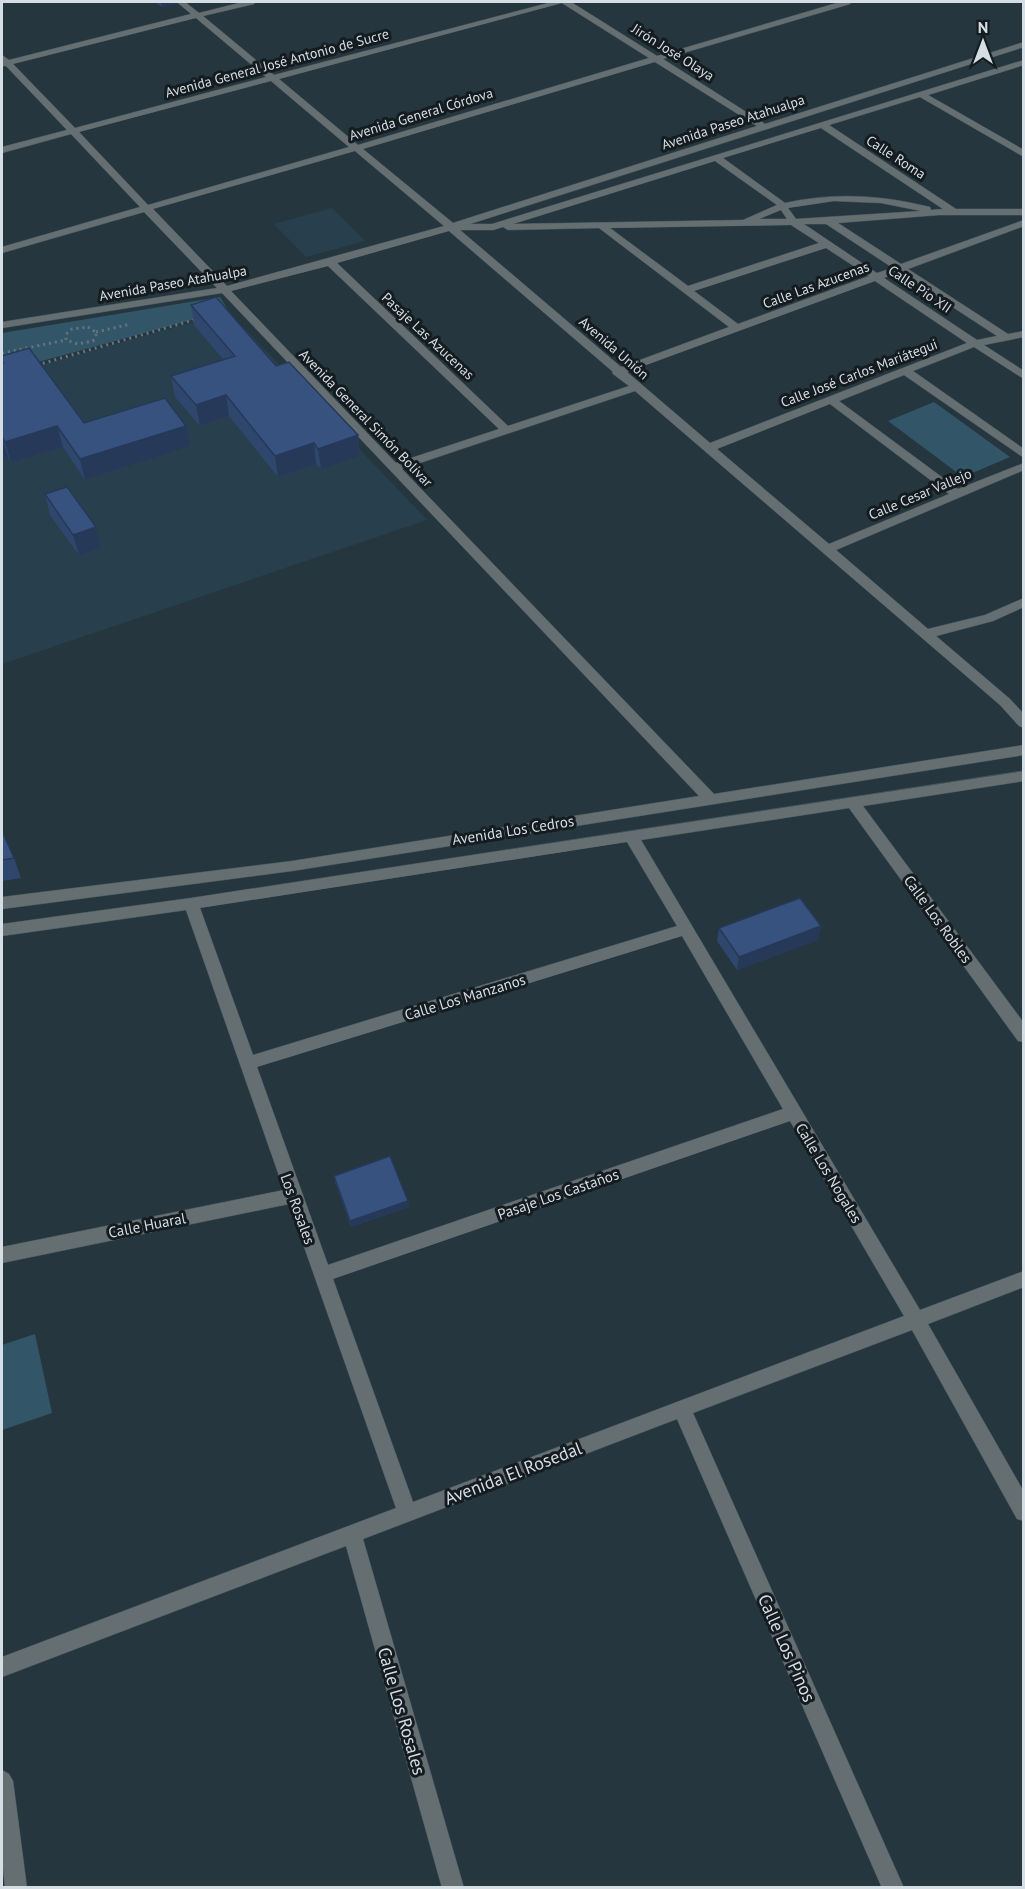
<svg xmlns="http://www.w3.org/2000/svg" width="1025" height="1889" font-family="'PT Sans',sans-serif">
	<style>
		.built { fill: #28404d }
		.green { fill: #335568 }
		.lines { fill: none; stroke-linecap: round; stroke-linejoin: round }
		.minor-casing { stroke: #44545d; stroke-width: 1 }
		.path { stroke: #66757c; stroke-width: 3; stroke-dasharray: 2 4; stroke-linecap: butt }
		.minor { fill: #656f71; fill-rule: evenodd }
		.wall { fill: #2f476d }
		.shaded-wall { fill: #263959 }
		.building { fill: #37527f; stroke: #263959; stroke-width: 1.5 }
		.labels { text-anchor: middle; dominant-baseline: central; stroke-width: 6; stroke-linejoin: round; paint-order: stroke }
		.far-street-label { font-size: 14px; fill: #d4dee4; stroke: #151c20 }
		.street-label { font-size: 15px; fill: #d4dee4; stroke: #151c20 }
		.near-street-label { font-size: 18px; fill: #d4dee4; stroke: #151c20 }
	</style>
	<rect width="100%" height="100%" fill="#25363f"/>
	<!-- built -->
	<g class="built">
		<path d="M332,208l33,33 -59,16 -32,-33z"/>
		<path d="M229,312l198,208 -425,144v-288z"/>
	</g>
	<!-- green -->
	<g class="green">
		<path d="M220,297l8,13 -226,62v-39z"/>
		<path d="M934,402l76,55 -47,20 -75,-56z"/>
		<path d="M35,1334l17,79 -50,17v-85z"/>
	</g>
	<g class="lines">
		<!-- minor casing -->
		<g class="minor-casing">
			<g id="minor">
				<path d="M177,2h8l14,11 44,-11h12l-1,2 -51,12 71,59 278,-73h19l86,54 183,-54h11l-1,2 -187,55 102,65 259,-82v5l-554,177h22l532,-164v5l-96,30 96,55v7l-104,-60 -91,28 127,84h68v6h-85l-101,8 63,41 123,-44v6l-116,43 100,65 16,-3v6l-40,8 40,26v8l-50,-32 -61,24 111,78v9l-120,-83 -65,26 119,88 66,-26v7l-188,80 92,79 57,-14 39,-17v9l-31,14 -57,15 74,63 14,15v14l-5,-2 -19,-21 -365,-314 -233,78 312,325 310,-49v10l-732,116 -290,38v-12l290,-36 407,-65 -477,-503 -220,35v-6l215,-34 -73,-76 -142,41v-6l138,-40 -69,-73 -69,19v-6l65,-17 -61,-64h-4v-11l7,5 182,-46zM562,3l87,55 -291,87 -79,-66zM196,18l70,59 -191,51 -62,-64zM655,62l102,64 -304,97 -90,-74zM271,81l78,66 -201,58 -69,-73zM821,128l122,81 -12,1 -1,-3c-49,-12 -96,-15 -145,-4l-62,-45zM355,151l89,75 -217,60 -74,-77zM715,161l62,44 -34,15 -230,4zM834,201l47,2 40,8 -125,8 -8,-11zM781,210l6,9h-28zM804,224h22l67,44 -16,5zM791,225l28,18 -131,43 -78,-58zM503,227l5,3 91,-2 130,99 -108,40 -161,-137h33zM449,231l163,140 1,3 16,12 -121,40 -171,-163zM826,248l43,28 -131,48 -44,-33zM328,266l171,163 -103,34 -165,-172zM899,272l98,64 -20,4 -93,-62zM875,281l92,62 -257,100 -83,-71zM830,404l119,90 -120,50 -112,-95z"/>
				<path d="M1024,771v10l-161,25 161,217v19l-6,-1 -169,-233 -208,32 279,470 104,-39v16l-96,37 96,168v29l-7,-2 -105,-189 -219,83 211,475h-22l-205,-469 -314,120 101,349h-22l-96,-342 -344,131v-20l394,-149 -107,-304 -287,59v-16l282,-57 -98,-280 -184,26v-12l189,-26zM627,842l50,84 -424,129 -53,-147zM682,936l101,173 -455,156 -71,-198zM790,1121l114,195 -491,186 -80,-223z"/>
				<path d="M2,1770l7,4 4,7 14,107h-22l-3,-28z"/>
			</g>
		</g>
		<!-- path -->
		<g class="path">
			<path d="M88,327l9,6 -4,8 -15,3 -12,-4v-6l6,-5z"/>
			<path d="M96,332l35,-8"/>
			<path d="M2,353l64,-13"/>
			<path d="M37,365l160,-46"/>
		</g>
		<!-- minor -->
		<use href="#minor" class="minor"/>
	</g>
	<!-- wall -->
	<g class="wall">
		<path d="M155,2h21v2l-14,3z"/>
		<path d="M191,305l85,61 82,69 2,21 -39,13 -5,-5 -38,13 -49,-61 -29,10 -25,-29 -4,-21 52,-17 -29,-34z"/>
		<path d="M2,356l82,67 102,3 4,20 -105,34 -22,-33 -52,16 -3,-6 -6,2z"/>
		<path d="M45,494l56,54 -22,7 -29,-40z"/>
		<path d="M2,831l12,27 7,20 -19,3z"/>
		<path d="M821,926l-3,14 -81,30 -20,-29 2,-13z"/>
		<path d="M334,1176l74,25 1,6 -58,20 -16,-45z"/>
	</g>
	<!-- shaded-wall -->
	<g class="shaded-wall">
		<path d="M161,2h15v2l-14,3z"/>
		<path d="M226,395l3,21 -29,10 -4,-21z"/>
		<path d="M57,426l6,21 -52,16 -6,-21z"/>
		<path d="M186,426l4,20 -105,34 -5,-21z"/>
		<path d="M358,435l2,21 -39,13 -3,-20z"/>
		<path d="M2,437l6,20 -6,2z"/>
		<path d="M314,443l2,21 -38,13 -3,-21z"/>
		<path d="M96,527l5,21 -22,7 -6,-20z"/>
		<path d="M821,926l-3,14 -81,30 2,-13z"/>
		<path d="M408,1201l1,6 -58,20 -1,-6z"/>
	</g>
	<!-- building -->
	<g class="building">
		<path d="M216,297l60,69 13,-4 69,73 -40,14 -4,-6 -39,13 -49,-61 -30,10 -25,-29 64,-20 -44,-51z"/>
		<path d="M29,348l55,75 81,-25 21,28 -106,33 -23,-33 -52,16 -3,-5v-74h1l-1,-2v-5z"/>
		<path d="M67,487l29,40 -23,8 -28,-41z"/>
		<path d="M2,831l12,27 -12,2z"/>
		<path d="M800,898l21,28 -82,31 -20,-29z"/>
		<path d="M390,1156l18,45 -58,20 -16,-45z"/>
	</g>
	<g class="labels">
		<!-- far-street labels -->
		<g class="far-street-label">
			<text transform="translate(673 52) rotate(32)">Jirón José Olaya</text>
			<text transform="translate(277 63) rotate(-15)">Avenida General José Antonio de Sucre</text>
			<text transform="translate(421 114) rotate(-17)">Avenida General Córdova</text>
			<text transform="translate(733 122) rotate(-18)">Avenida Paseo Atahualpa</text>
			<text transform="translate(896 157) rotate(33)">Calle Roma</text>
			<text transform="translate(173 283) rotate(-10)">Avenida Paseo Atahualpa</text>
			<text transform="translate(816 285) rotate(-20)">Calle Las Azucenas</text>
			<text transform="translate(920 289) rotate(34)">Calle Pio XII</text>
			<text transform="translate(428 336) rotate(43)">Pasaje Las Azucenas</text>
			<text transform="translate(614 348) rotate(41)">Avenida Unión</text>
			<text transform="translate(859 373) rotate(-21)">Calle José Carlos Mariátegui</text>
			<text transform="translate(366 418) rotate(46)">Avenida General Simón Bolívar</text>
			<text transform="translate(920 494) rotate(-23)">Calle Cesar Vallejo</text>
		</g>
		<!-- street labels -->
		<g class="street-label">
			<text transform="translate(513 830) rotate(-9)">Avenida Los Cedros</text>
			<text transform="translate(938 919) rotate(54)">Calle Los Robles</text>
			<text transform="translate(465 997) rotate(-17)">Calle Los Manzanos</text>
			<text transform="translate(829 1173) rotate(59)">Calle Los Nogales</text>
			<text transform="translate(558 1194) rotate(-19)">Pasaje Los Castaños</text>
			<text transform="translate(298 1209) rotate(70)">Los Rosales</text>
			<text transform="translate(147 1225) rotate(-11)">Calle Huaral</text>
		</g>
		<!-- near-street labels -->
		<g class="near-street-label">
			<text transform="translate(513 1473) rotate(-21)">Avenida El Rosedal</text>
			<text transform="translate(787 1648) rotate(66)">Calle Los Pinos</text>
			<text transform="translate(402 1711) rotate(74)">Calle Los Rosales</text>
		</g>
	</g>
	<!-- border -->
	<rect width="1025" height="1889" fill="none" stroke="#d4dee4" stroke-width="6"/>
	<!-- north arrow -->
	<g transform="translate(983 42)" stroke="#151c20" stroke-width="4.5" paint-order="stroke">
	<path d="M0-4.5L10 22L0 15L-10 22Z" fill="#d4dee4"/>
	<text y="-9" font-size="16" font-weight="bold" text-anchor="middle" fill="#d4dee4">N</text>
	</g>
</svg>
